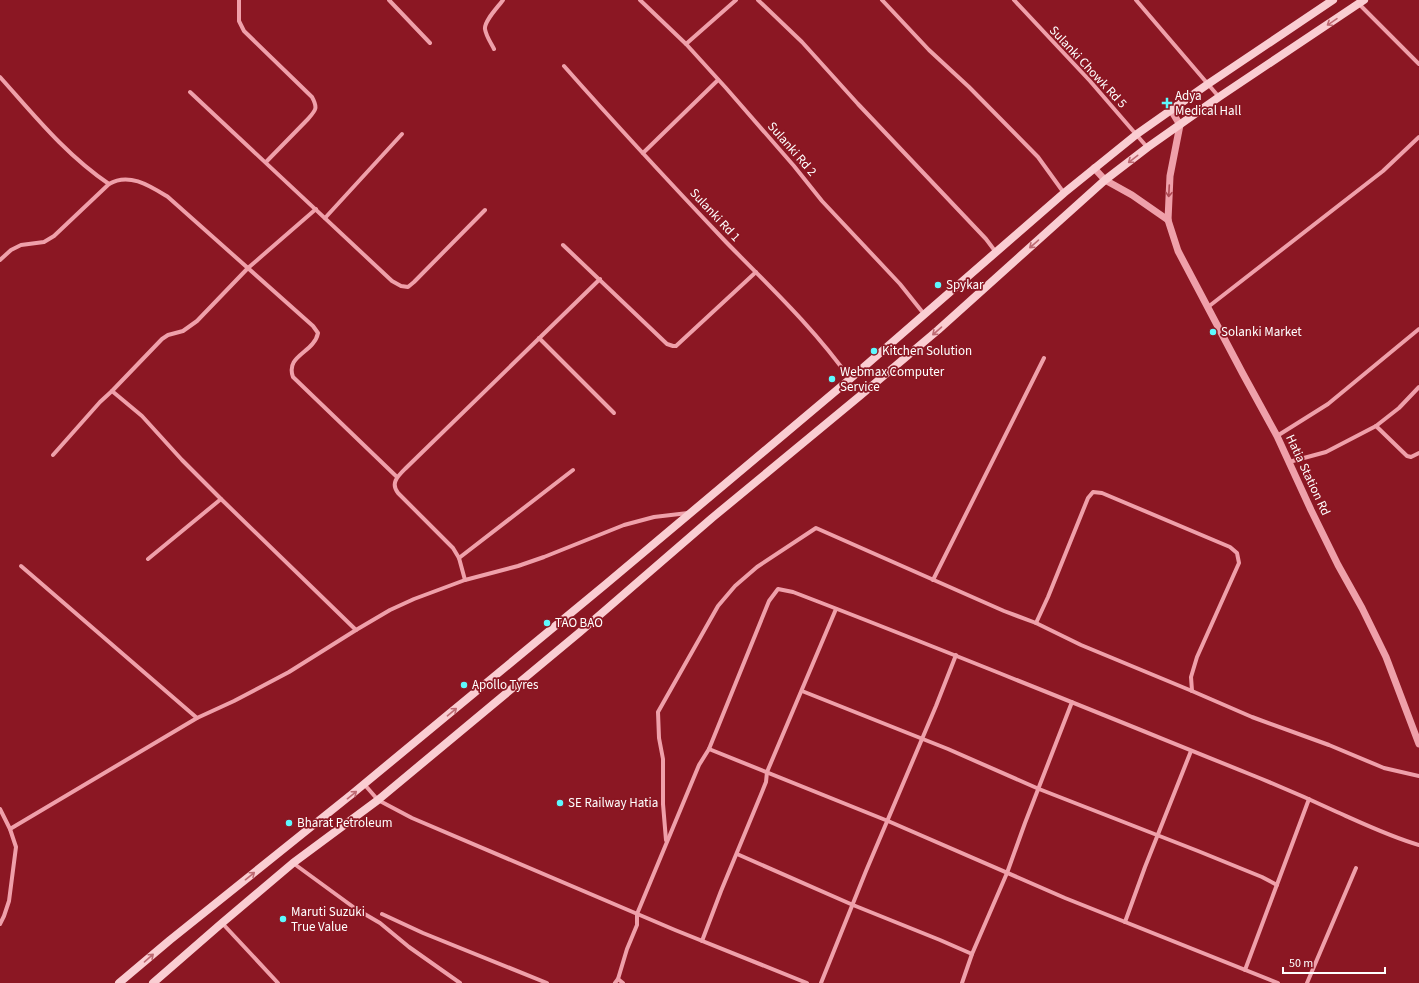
<svg xmlns="http://www.w3.org/2000/svg" width="1419" height="983" font-family="'Source Sans 3',sans-serif">
	<style>
		.lines { fill: none; stroke-linecap: round; stroke-linejoin: round }
		.minor { stroke: #efa0aa; stroke-width: 4 }
		.tertiary { stroke: #efa0aa; stroke-width: 7 }
		.secondary { stroke: #facdd2; stroke-width: 8 }
		.oneway { stroke: #bd6972 }
		.oneway2 { stroke: #ae4752 }
		.poi-dot { fill: #5ef9ff; stroke: #8b1723; stroke-width: 1.5 }
		.labels { text-anchor: middle; dominant-baseline: central; stroke-width: 3.5; stroke-linejoin: round; paint-order: stroke }
		.street-label { font-size: 13px; fill: #fff; stroke: #8b1723 }
		.poi-label { font-size: 13px; fill: #fff; stroke: #8b1723; text-anchor: start }
	</style>
	<rect width="100%" height="100%" fill="#8b1723"/>
	<g class="lines">
		<!-- minor -->
		<g class="minor">
			<path d="M239,0v21l5,10 68,66c6,11 4,13 -4,22l-42,43"/>
			<path d="M389,0l41,43"/>
			<path d="M640,0l46,44 40,44 68,78 28,35 78,83 24,30"/>
			<path d="M758,0l44,42 56,62 128,135 9,12"/>
			<path d="M882,0l47,50 40,37 69,70 26,36"/>
			<path d="M1014,0l76,81 57,66"/>
			<path d="M1136,0l83,97"/>
			<path d="M1359,4l60,60"/>
			<path d="M686,44l50,-44"/>
			<path d="M494,49c-3,-6 -8,-13 -9,-20 -1,-8 13,-22 18,-29"/>
			<path d="M564,66c53,60 107,118 162,176 43,44 88,86 124,137"/>
			<path d="M0,77c34,38 66,78 109,107"/>
			<path d="M190,92l202,189 9,5 7,1 6,-5 71,-72"/>
			<path d="M643,153l75,-73"/>
			<path d="M325,218l77,-84"/>
			<path d="M563,245l104,99 6,2h3l80,-74"/>
			<path d="M0,260l11,-10 10,-5 23,-3 10,-6 55,-52c20,-12 41,2 59,13l145,129 5,7c-4,20 -33,22 -25,44l104,100"/>
			<path d="M1208,307l175,-136 36,-34"/>
			<path d="M539,338l75,75"/>
			<path d="M112,391l50,-52 6,-4 15,-4 14,-10 51,-53 68,-59"/>
			<path d="M1376,426l31,30 4,1 8,-4"/>
			<path d="M1277,436l51,-32 91,-75"/>
			<path d="M53,455l47,-53 12,-11 30,25 40,44 39,39 135,131"/>
			<path d="M1289,462l37,-10 50,-26 23,-18 20,-21"/>
			<path d="M459,558l114,-88"/>
			<path d="M148,559l73,-60"/>
			<path d="M21,566l176,152"/>
			<path d="M465,580l-6,-22 -6,-10 -55,-55c-8,-10 0,-17 8,-25l194,-189"/>
			<path d="M933,580l111,-222"/>
			<path d="M1036,623l12,-26 40,-99 5,-6 9,1 128,54 7,6 2,10 -42,94 -6,20 1,14"/>
			<path d="M802,691l146,58 91,40 159,62 64,26 15,8"/>
			<path d="M709,749l179,72 177,77 213,85"/>
			<path d="M364,784l14,16 34,18 263,112 132,53"/>
			<path d="M0,809l10,20 6,18 -7,54 -5,15 -4,8"/>
			<path d="M10,829l187,-111 37,-17 55,-29 67,-42 34,-20 24,-11 51,-19 53,-14 26,-9 80,-32 30,-8 34,-4"/>
			<path d="M666,840l-3,-36v-45l-4,-21 -1,-26 60,-106 17,-20 22,-19 59,-39 188,83 32,12 45,22 111,46 60,26 77,28 55,23 35,8"/>
			<path d="M737,854l116,51 87,35 32,14"/>
			<path d="M293,863l63,46 24,14 29,24 51,36"/>
			<path d="M382,914l41,19 124,50"/>
			<path d="M1125,922l20,-55 46,-116"/>
			<path d="M222,923l56,60"/>
			<path d="M702,941l19,-50 41,-99 4,-10 1,-10 69,-163"/>
			<path d="M1245,970l64,-171"/>
			<path d="M618,979l5,4"/>
			<path d="M615,983l3,-4 9,-30 10,-24v-11l62,-149 10,-16 60,-148 9,-12 15,3c152,58 303,120 454,181 30,12 60,25 90,39 27,12 54,25 82,33"/>
			<path d="M821,983l45,-112 70,-165 20,-51"/>
			<path d="M962,983l10,-29 35,-81 18,-50 47,-121"/>
			<path d="M1307,983l49,-115"/>
		</g>
		<!-- tertiary -->
		<g class="tertiary">
			<path d="M1171,110l9,15 -10,51 -2,44 10,31 65,123 34,62 34,74 27,55 24,43 24,49 33,87"/>
			<path d="M1094,168l11,12 27,15 36,25"/>
		</g>
		<!-- secondary -->
		<g class="secondary">
			<path d="M119,983l51,-43 182,-146 254,-210 244,-205 214,-186 73,-59 71,-50 125,-84"/>
			<path d="M153,983l69,-60 71,-60 85,-63 202,-168 132,-114 149,-123 77,-65 167,-150 43,-33 71,-50 145,-97"/>
		</g>
	</g>
	<!-- one-way arrows -->
	<defs><path id="oneway-shaft" d="M-6 0H5M1.5-3L5.5 0L1.5 3" fill="none" stroke-width="1.6" stroke-linecap="round" stroke-linejoin="round"/></defs>
	<g class="oneway">
		<use href="#oneway-shaft" transform="translate(1332 22) rotate(146)"/>
		<use href="#oneway-shaft" transform="translate(1133 159) rotate(142)"/>
		<use href="#oneway-shaft" transform="translate(1034 244) rotate(139)"/>
		<use href="#oneway-shaft" transform="translate(937 331) rotate(139)"/>
		<use href="#oneway-shaft" transform="translate(452 712) rotate(-40)"/>
		<use href="#oneway-shaft" transform="translate(352 795) rotate(-39)"/>
		<use href="#oneway-shaft" transform="translate(250 876) rotate(-39)"/>
		<use href="#oneway-shaft" transform="translate(149 958) rotate(-41)"/>
	</g>
	<use class="oneway2" href="#oneway-shaft" transform="translate(1169 191) rotate(93)"/>
	<!-- markers -->
	<g class="poi-dot">
		<path d="M1165 97h4v4h4v4h-4v4h-4v-4h-4v-4h4z"/>
		<circle cx="938" cy="285" r="4"/>
		<circle cx="1213" cy="332" r="4"/>
		<circle cx="874" cy="351" r="4"/>
		<circle cx="832" cy="379" r="4"/>
		<circle cx="547" cy="623" r="4"/>
		<circle cx="464" cy="685" r="4"/>
		<circle cx="560" cy="803" r="4"/>
		<circle cx="289" cy="823" r="4"/>
		<circle cx="283" cy="919" r="4"/>
	</g>
	<g class="labels">
		<!-- street labels -->
		<g class="street-label">
			<text transform="translate(1088 67) rotate(47)">Sulanki Chowk Rd 5</text>
			<text transform="translate(792 149) rotate(49)">Sulanki Rd 2</text>
			<text transform="translate(715 215) rotate(47)">Sulanki Rd 1</text>
			<text transform="translate(1308 475) rotate(65)">Hatia Station Rd</text>
		</g>
		<!-- poi labels -->
		<g class="poi-label">
			<text x="1175" y="96">Adya<tspan x="1175" dy="15">Medical Hall</tspan></text>
			<text x="946" y="285">Spykar</text>
			<text x="1221" y="332">Solanki Market</text>
			<text x="882" y="351">Kitchen Solution</text>
			<text x="840" y="372">Webmax Computer<tspan x="840" dy="15">Service</tspan></text>
			<text x="555" y="623">TAO BAO</text>
			<text x="472" y="685">Apollo Tyres</text>
			<text x="568" y="803">SE Railway Hatia</text>
			<text x="297" y="823">Bharat Petroleum</text>
			<text x="291" y="912">Maruti Suzuki<tspan x="291" dy="15">True Value</tspan></text>
		</g>
	</g>
	<!-- scale -->
	<path d="M1283 967v6h102v-6" fill="none" stroke="#ffffff" stroke-width="2"/>
	<text x="1289" y="967" font-size="12" fill="#ffffff" stroke="#8b1723" stroke-width="3" paint-order="stroke">50 m</text>
</svg>
